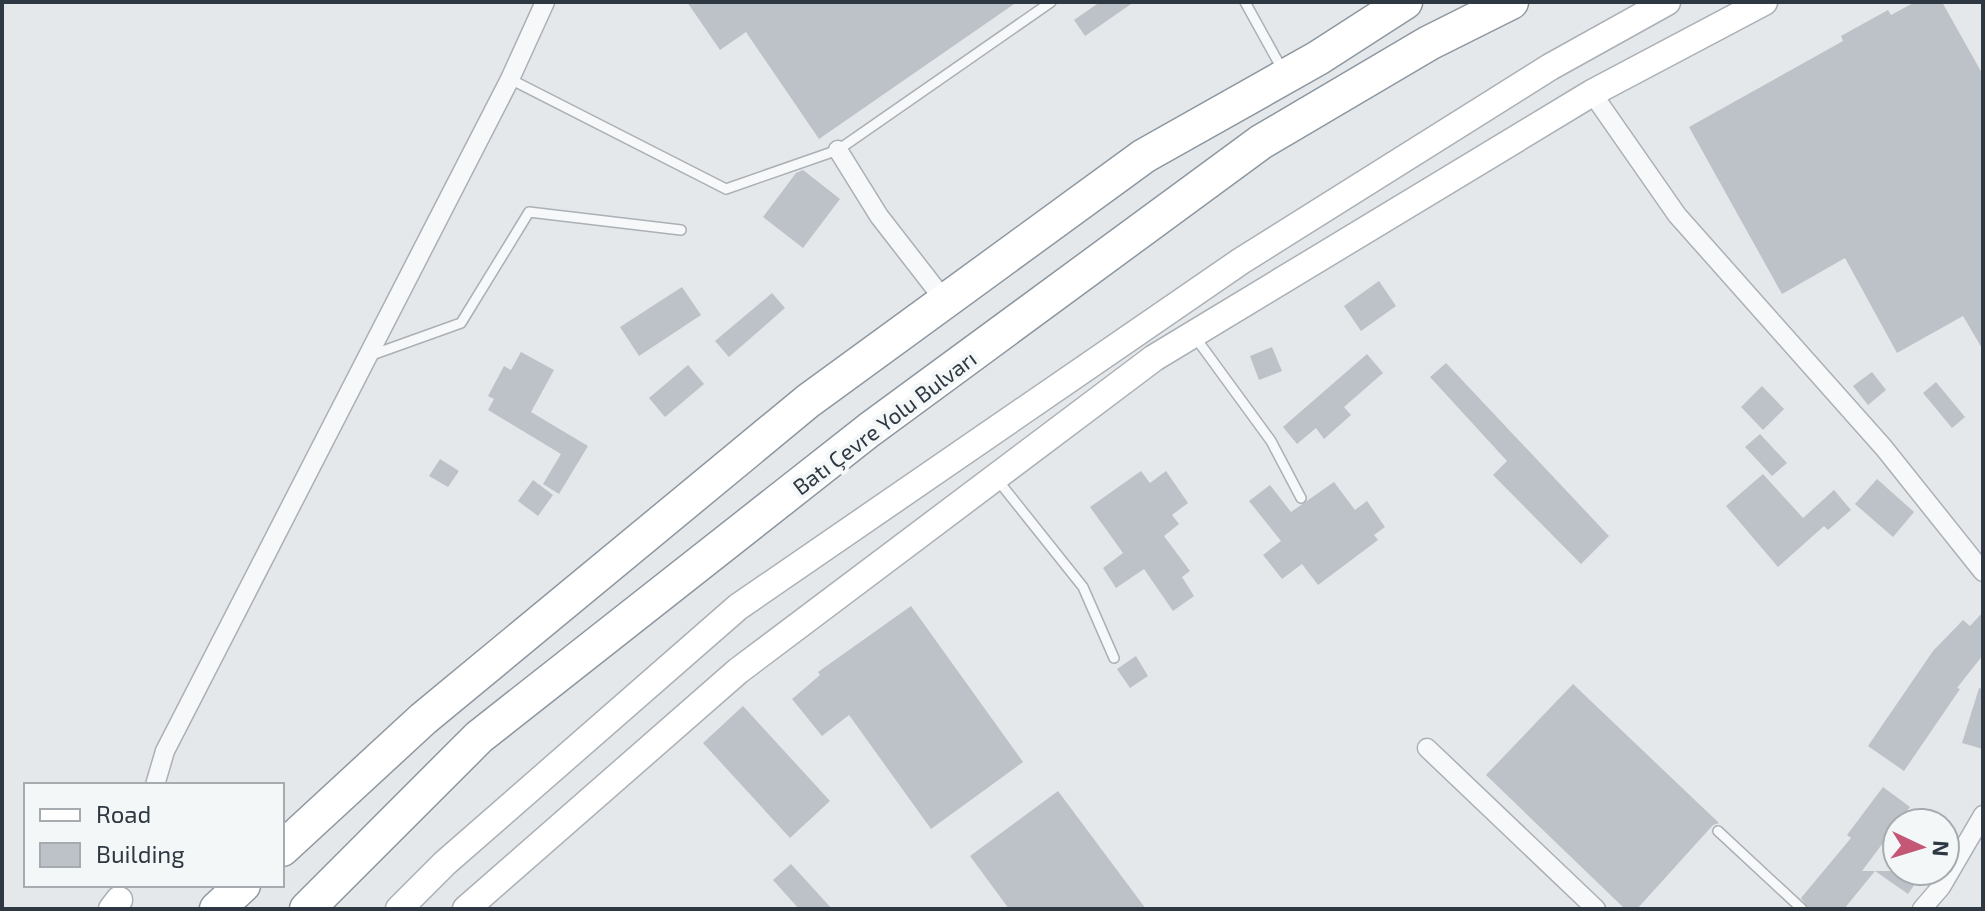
<svg xmlns="http://www.w3.org/2000/svg" width="1985" height="911" font-family="'Exo 2',sans-serif">
	<style>
		.building { fill: #bcc2c7 }
		.lines { fill: none; stroke-linecap: round; stroke-linejoin: round }
		.lane-casing { stroke: #aab0b5; stroke-width: 12 }
		.street-casing { stroke: #aab0b5; stroke-width: 21 }
		.secondary-casing { stroke: #aab0b5; stroke-width: 29 }
		.highway-casing { stroke: #8d97a0; stroke-width: 37 }
		.lane { stroke: #f7f8fa; stroke-width: 9 }
		.street { stroke: #f7f8fa; stroke-width: 18 }
		.secondary { stroke: #fff; stroke-width: 26 }
		.highway { stroke: #fff; stroke-width: 34 }
		.labels { text-anchor: middle; dominant-baseline: central; stroke-width: 8; stroke-linejoin: round; paint-order: stroke }
		.street-label { font-size: 22px; fill: #2e3842; stroke: #f4f7f8 }
	</style>
	<rect width="100%" height="100%" fill="#e5e8eb"/>
	<!-- building -->
	<g class="building">
		<path d="M687,2h330l-198,137 -73,-107 -26,18z"/>
		<path d="M1100,2h34l-49,34 -11,-16z"/>
		<path d="M1915,2h27l41,73v275l-20,-34 -66,37 -52,-95 -63,36 -93,-167 154,-86 -2,-5 47,-26 3,5z"/>
		<path d="M803,170l37,29 -37,49 -40,-31 33,-44z"/>
		<path d="M1379,281l17,25 -35,25 -17,-25z"/>
		<path d="M682,287l19,28 -62,41 -19,-29z"/>
		<path d="M772,293l13,15 -56,49 -14,-16z"/>
		<path d="M1272,347l10,24 -23,9 -9,-24z"/>
		<path d="M521,352l33,18 -23,42 57,34 -29,48 -16,-10 18,-30 -73,-44 6,-11 -6,-3 16,-30 7,4z"/>
		<path d="M1367,354l16,19 -39,34 7,8 -27,24 -8,-11 -19,16 -14,-17z"/>
		<path d="M1446,363l163,173 -28,28 -88,-89 14,-14 -77,-84z"/>
		<path d="M688,365l16,19 -39,33 -16,-19z"/>
		<path d="M1872,372l14,18 -18,15 -15,-19z"/>
		<path d="M1936,382l29,35 -13,11 -29,-35z"/>
		<path d="M1762,386l22,23 -21,21 -22,-23z"/>
		<path d="M1760,434l27,29 -15,13 -27,-29z"/>
		<path d="M440,459l19,12 -11,16 -19,-11z"/>
		<path d="M1141,471l9,12 16,-12 22,32 -16,12 7,9 -15,12 26,35 -8,6 12,19 -21,15 -29,-42 -28,19 -13,-20 20,-15 -33,-46z"/>
		<path d="M1763,474l40,44 31,-28 17,20 -23,20 -4,-4 -46,41 -52,-61z"/>
		<path d="M1877,479l37,33 -21,25 -38,-33z"/>
		<path d="M533,480l20,15 -15,21 -20,-15z"/>
		<path d="M1334,482l21,28 12,-9 18,26 -11,8 4,5 -60,45 -16,-21 -20,15 -19,-24 18,-14 -32,-40 21,-16 21,27z"/>
		<path d="M911,606l112,156 -92,67 -82,-114 -27,21 -30,-37 28,-24 -2,-3z"/>
		<path d="M1983,612v43l-26,33 3,1 -56,82 -36,-25 65,-95 30,-31 7,6z"/>
		<path d="M1136,656l12,20 -18,12 -13,-19z"/>
		<path d="M1573,684l146,139 -6,2 -76,84h-12l-139,-134z"/>
		<path d="M1979,688l4,1v60l-21,-6z"/>
		<path d="M743,706l87,95 -40,37 -87,-95z"/>
		<path d="M1883,787l27,20 -48,64h62l-16,23 -33,-23 -31,38h-35l-8,-11 50,-60 -4,-3z"/>
		<path d="M1058,791l88,118h-137l-39,-53z"/>
		<path d="M791,864l41,45h-33l-26,-29z"/>
	</g>
	<g class="lines">
		<!-- lane casing -->
		<g class="lane-casing">
			<g id="lane">
				<path d="M1245,2l37,67"/>
				<path d="M510,79l216,110 112,-39 213,-148"/>
				<path d="M1195,337l76,104 30,57"/>
				<path d="M369,356l92,-33 68,-111 152,18"/>
				<path d="M996,478l87,109 31,71"/>
				<path d="M1718,831l84,78"/>
			</g>
		</g>
		<!-- street casing -->
		<g class="street-casing">
			<g id="street">
				<path d="M1592,93l85,122 207,233 99,124"/>
				<path d="M838,150l41,66 66,85"/>
				<path d="M1427,748l169,161"/>
				<path d="M155,785l10,-34 345,-672 35,-77"/>
				<path d="M1922,909l19,-22 42,-72"/>
			</g>
		</g>
		<!-- secondary casing -->
		<g class="secondary-casing">
			<g id="secondary">
				<path d="M112,909l7,-9"/>
				<path d="M399,909l46,-46 293,-256 503,-346 309,-194 117,-65"/>
				<path d="M466,909l272,-238 416,-313 438,-265 172,-91"/>
			</g>
		</g>
		<!-- highway casing -->
		<g class="highway-casing">
			<g id="highway">
				<path d="M282,849l141,-130 385,-318 336,-245 174,-98 87,-56"/>
				<path d="M217,909l26,-24"/>
				<path d="M307,909l172,-172 390,-307 392,-288 168,-99 82,-41"/>
			</g>
		</g>
		<!-- lane -->
		<use href="#lane" class="lane"/>
		<!-- street -->
		<use href="#street" class="street"/>
		<!-- secondary -->
		<use href="#secondary" class="secondary"/>
		<!-- highway -->
		<use href="#highway" class="highway"/>
	</g>
	<g class="labels">
		<!-- street labels -->
		<g class="street-label">
			<text transform="translate(884 422) rotate(-37)">Batı Çevre Yolu Bulvarı</text>
		</g>
	</g>
	<!-- border -->
	<rect width="1985" height="911" fill="none" stroke="#2e3842" stroke-width="8"/>
	<!-- legend -->
	<rect x="24" y="783" width="260" height="104" fill="#f4f7f8" stroke="#a5abaf" stroke-width="2"/>
	<rect x="40" y="809" width="40" height="12" fill="#ffffff" stroke="#a5abaf" stroke-width="2"/>
	<text x="96" y="823" font-size="24" fill="#2e3842">Road</text>
	<rect x="40" y="843" width="40" height="24" fill="#bcc2c7" stroke="#a5abaf" stroke-width="2"/>
	<text x="96" y="863" font-size="24" fill="#2e3842">Building</text>
	<!-- north arrow -->
	<g transform="translate(1921 847) rotate(94)"><circle r="38" fill="#f4f7f8" stroke="#a5abaf" stroke-width="2"/>
	<path d="M0-6L14 30L0 20L-14 30Z" fill="#c35775"/>
	<text y="-12" font-size="22" font-weight="bold" text-anchor="middle" fill="#2e3842">N</text>
	</g>
</svg>
